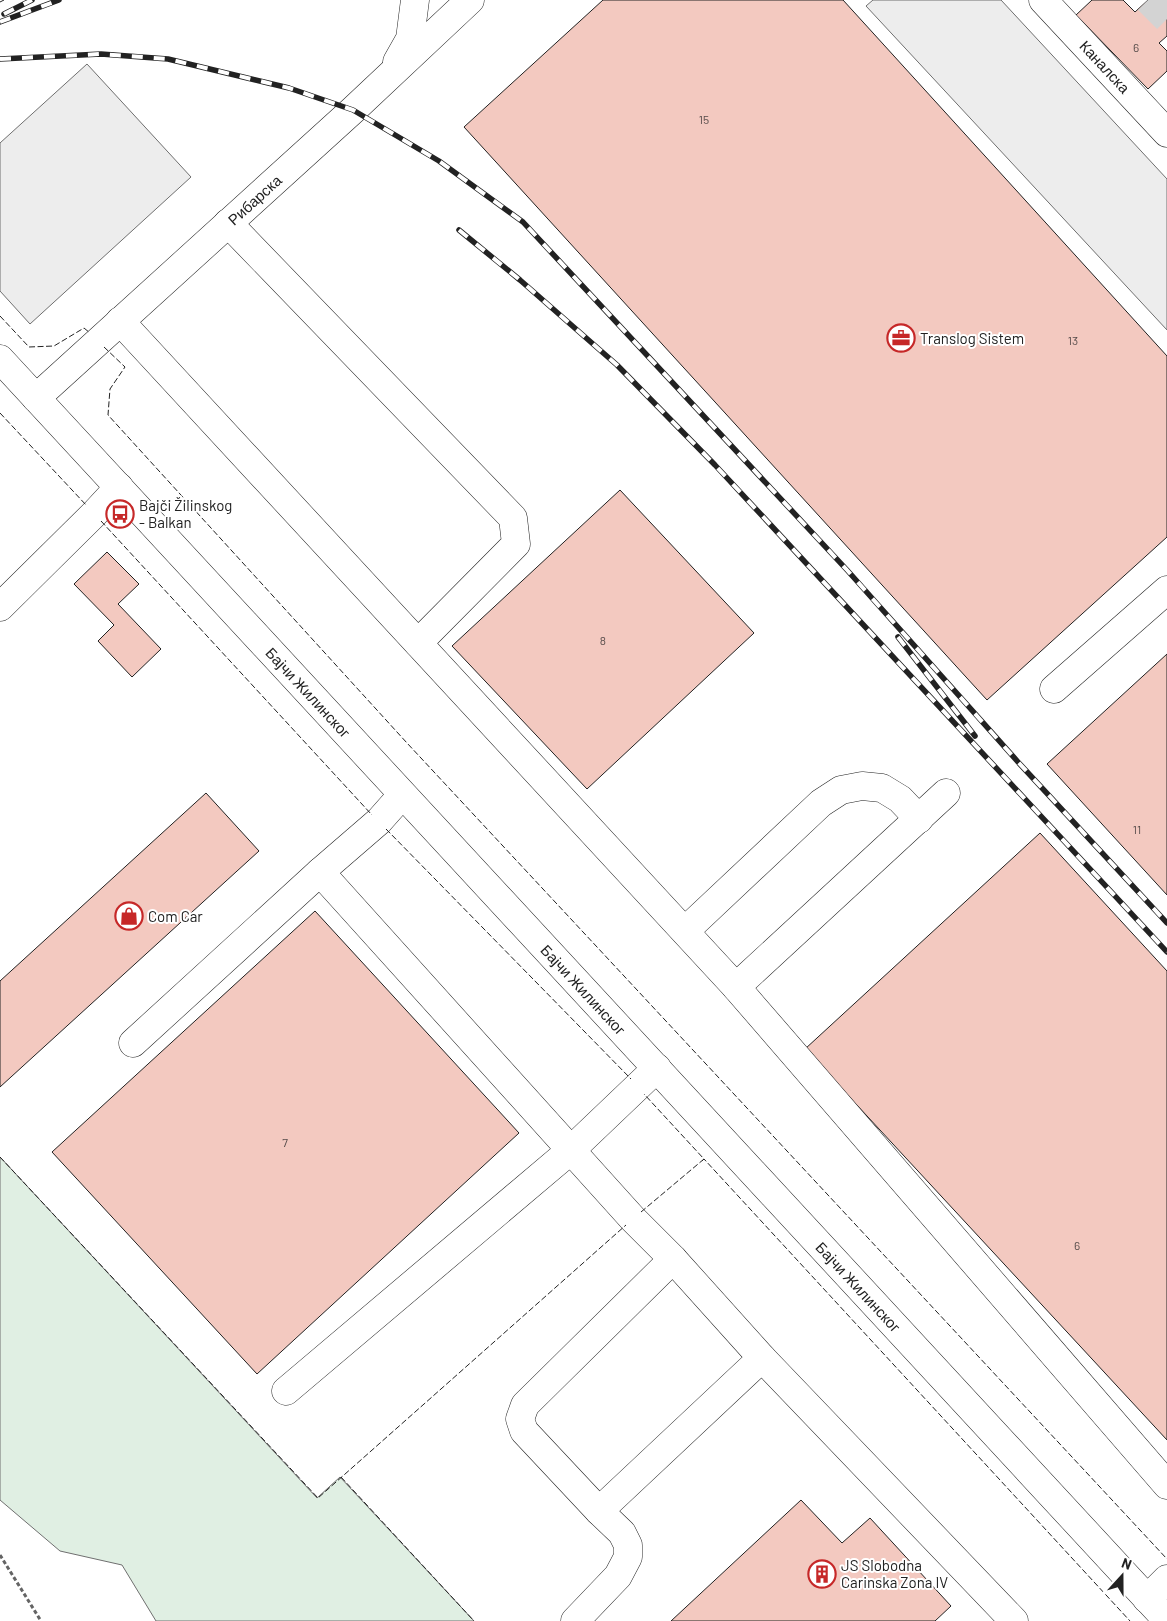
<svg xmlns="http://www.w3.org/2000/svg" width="1167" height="1621" font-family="Barlow,sans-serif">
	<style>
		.green { fill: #e0efe3; stroke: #6f6f6f }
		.parking { fill: #ededed; stroke: #6f6f6f }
		.building { fill: #f3c9c0; stroke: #222 }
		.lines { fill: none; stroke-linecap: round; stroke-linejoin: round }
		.minor-tunnel { stroke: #d3d3d3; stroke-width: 28; stroke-dasharray: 28 14; stroke-linecap: butt }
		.minor-casing { stroke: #222; stroke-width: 29 }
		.path { stroke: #646464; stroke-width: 3; stroke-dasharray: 4 2.5; stroke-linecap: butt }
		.minor { stroke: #fff; stroke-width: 28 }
		.rail-casing { stroke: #222; stroke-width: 5.5 }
		.rail { stroke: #fff; stroke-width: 4; stroke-dasharray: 11; stroke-linecap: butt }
		.fence { stroke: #222; stroke-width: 1; stroke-dasharray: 6 2.5; stroke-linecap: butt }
		.labels { text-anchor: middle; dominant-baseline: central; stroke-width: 4; stroke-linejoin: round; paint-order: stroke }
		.number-label { font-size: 12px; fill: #564c4a }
		.street-label { font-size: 15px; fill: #222; stroke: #fff }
		.poi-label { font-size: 15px; fill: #222; stroke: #fff; text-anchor: start }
	</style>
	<rect width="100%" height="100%" fill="#fff"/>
	<!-- green -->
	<path class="green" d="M0,1157l317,341 23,-21 134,144h-318l-34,-56 -62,-14 -60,-51z"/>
	<!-- parking -->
	<g class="parking">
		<path d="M873,0h128l166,179v151l-301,-324z"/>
		<path d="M87,64l104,113 -161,147 -30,-33v-148z"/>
	</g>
	<!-- building -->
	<g class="building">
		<path d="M603,0h240l324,356v181l-180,163 -523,-573z"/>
		<path d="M1092,0h31l12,12 13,-12h19v36l-8,7 8,8v20l-19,18 -72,-74z"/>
		<path d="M620,490l134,143 -167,156 -135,-143z"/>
		<path d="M107,552l32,32 -21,20 43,45 -29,28 -34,-36 16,-16 -40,-41z"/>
		<path d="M1167,654v241l-120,-131z"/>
		<path d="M206,793l53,58 -259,236v-106z"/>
		<path d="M1040,833l127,138v469l-362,-391z"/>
		<path d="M315,911l204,222 -262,241 -205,-222z"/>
		<path d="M801,1500l41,43 28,-25 81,88 -16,15h-264z"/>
	</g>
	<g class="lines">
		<!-- minor-tunnel -->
		<path class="minor-tunnel" d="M1148,0l19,19"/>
		<!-- minor casing -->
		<g class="minor-casing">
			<g id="minor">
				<path id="s1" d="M1043,0l124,133"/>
				<path d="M397,62l13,-23 5,-39"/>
				<path d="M228,223l285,295 3,26 -98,99"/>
				<path d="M120,321l616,666 431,498"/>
				<path id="s2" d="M0,359l1167,1261"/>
				<path id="s3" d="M36,398l317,-288 117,-110"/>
				<path d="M0,607l94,-93 25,-27"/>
				<path d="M1054,689l113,-99"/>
				<path d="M320,872l59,-51 23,-26"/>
				<path d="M685,931l136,-128 20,-13 21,-4 20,2 18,11 19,20"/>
				<path d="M736,987l210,-194"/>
				<path d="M133,1043l187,-171 313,347 40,40 89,99 -163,153"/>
				<path d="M762,1358l252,263"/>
				<path d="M286,1391l285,-241 86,-82"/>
				<path d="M1147,1599l20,-20"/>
				<path d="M575,1621l43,-45 10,-19v-12l-6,-12 -23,-22 -75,-80 -4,-12 5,-14 148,-146"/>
			</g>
		</g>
		<!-- path -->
		<path class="path" d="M0,1555l41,66"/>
		<!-- minor -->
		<use href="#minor" class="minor"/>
		<!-- rail casing -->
		<g class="rail-casing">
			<g id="rail">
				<path d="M4,14l28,-14"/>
				<path d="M0,22l59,-22"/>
				<path d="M0,59l101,-5 67,5 121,29 64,22 86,51 84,61 324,348 171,192 149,161"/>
				<path d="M459,230l61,50 97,85 98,100 452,487"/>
				<path d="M898,637l77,99"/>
			</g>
		</g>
		<!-- rail -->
		<use href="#rail" class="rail"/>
		<!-- fence -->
		<g class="fence">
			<path d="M0,2l4,-2"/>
			<path d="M0,316l29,31 25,-1 30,-18 6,5"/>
			<path d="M104,347l21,20 -15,22 -2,26 299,328 760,816"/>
			<path d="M0,413l87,93"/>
			<path d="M101,521l271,294"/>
			<path d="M386,829l245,250"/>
			<path d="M0,1157l318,341 308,-273"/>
			<path d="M702,1161l2,-2 426,462"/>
			<path d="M641,1212l63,-53 -60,-65"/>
			<path d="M341,1477l133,144"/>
		</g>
	</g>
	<!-- icons -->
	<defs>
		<g id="office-ring" transform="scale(1.4375)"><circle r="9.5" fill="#fff" stroke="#c62828" stroke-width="1.5"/><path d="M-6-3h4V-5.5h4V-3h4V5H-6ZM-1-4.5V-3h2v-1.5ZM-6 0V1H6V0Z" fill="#c62828"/></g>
		<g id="bus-ring" transform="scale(1.4375)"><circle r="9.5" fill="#fff" stroke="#c62828" stroke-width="1.5"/><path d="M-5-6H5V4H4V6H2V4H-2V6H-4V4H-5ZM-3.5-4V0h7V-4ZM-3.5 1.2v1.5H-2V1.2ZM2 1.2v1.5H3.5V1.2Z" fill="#c62828"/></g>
		<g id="shop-ring" transform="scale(1.4375)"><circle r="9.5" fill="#fff" stroke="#c62828" stroke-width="1.5"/><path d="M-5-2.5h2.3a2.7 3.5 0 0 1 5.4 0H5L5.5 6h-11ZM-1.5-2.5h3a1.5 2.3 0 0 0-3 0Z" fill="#c62828"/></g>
		<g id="building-ring" transform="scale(1.4375)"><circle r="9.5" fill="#fff" stroke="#c62828" stroke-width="1.5"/><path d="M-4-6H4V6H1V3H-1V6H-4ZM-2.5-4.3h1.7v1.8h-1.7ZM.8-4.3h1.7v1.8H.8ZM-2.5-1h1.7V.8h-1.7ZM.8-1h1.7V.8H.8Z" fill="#c62828"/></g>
	</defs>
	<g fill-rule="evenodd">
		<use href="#office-ring" x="901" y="338"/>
		<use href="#bus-ring" x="120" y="514"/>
		<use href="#shop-ring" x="129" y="916"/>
		<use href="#building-ring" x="822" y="1574"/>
	</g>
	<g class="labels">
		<!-- number labels -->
		<g class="number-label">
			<text x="1136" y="47">6</text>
			<text x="704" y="119">15</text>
			<text x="1073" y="340">13</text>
			<text x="603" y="640">8</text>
			<text x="1137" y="829">11</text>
			<text x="285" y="1142">7</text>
			<text x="1077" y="1245">6</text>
		</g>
		<!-- street labels -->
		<g class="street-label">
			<text stroke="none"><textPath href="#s1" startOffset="91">Каналска</textPath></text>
			<text stroke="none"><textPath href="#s3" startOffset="295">Рибарска</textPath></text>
			<text stroke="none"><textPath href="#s2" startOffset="454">Бајчи Жилинског</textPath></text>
			<text stroke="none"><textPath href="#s2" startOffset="859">Бајчи Жилинског</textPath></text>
			<text stroke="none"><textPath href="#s2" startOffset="1264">Бајчи Жилинског</textPath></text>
		</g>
		<!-- poi labels -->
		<g class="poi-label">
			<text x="920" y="338">Translog Sistem</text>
			<text x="139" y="505">Bajči Žilinskog<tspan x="139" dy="17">- Balkan</tspan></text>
			<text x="148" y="916">Com Car</text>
			<text x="841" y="1565">JS Slobodna<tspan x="841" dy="17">Carinska Zona IV</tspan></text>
		</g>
	</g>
	<!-- north arrow -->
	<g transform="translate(1122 1576) rotate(21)" stroke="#ffffff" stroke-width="4" paint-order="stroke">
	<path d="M0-4L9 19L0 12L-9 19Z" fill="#222222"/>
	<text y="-8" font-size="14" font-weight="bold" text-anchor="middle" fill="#222222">N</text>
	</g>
</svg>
